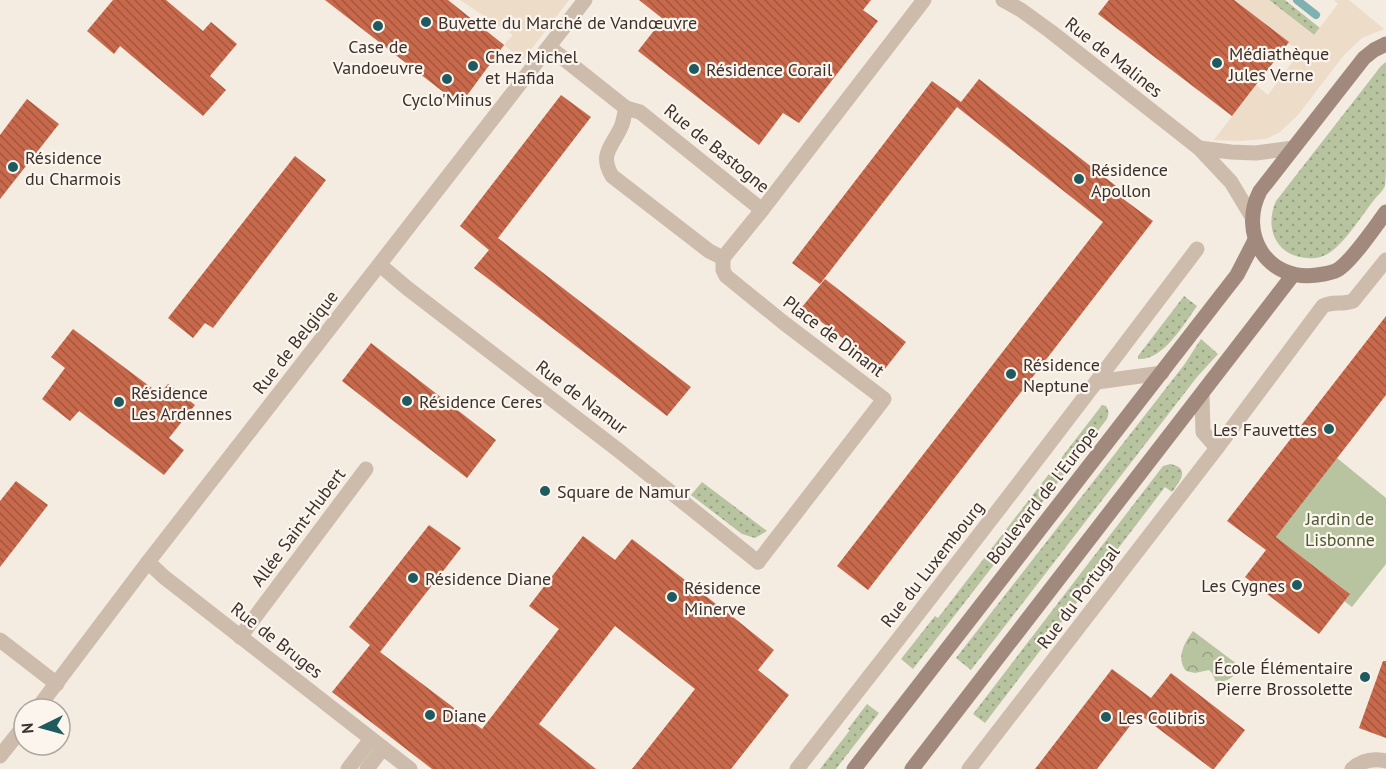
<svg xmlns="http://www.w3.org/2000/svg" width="1386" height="769" font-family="'PT Sans',sans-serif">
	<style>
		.grass { fill: url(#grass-dots) }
		.park { fill: url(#park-crowns) }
		.garden { fill: #b8c4a0 }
		.plaza { fill: #ecdcc8 }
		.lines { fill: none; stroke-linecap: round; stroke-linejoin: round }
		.stream { stroke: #7fb0b2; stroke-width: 8 }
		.building { fill: url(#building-back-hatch) }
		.service { stroke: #cdbbac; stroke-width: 15 }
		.minor { stroke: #cdbbac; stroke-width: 15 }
		.tertiary { stroke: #cdbbac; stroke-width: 15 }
		.secondary { stroke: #a18a7d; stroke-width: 15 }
		.poi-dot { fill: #1f5a5e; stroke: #fbf5ee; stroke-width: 2 }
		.labels { text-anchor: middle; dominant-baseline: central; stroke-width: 4.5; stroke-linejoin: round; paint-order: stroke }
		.poi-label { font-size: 18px; fill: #3b302b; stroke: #fbf5ee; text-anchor: start }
		.street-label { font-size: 18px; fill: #3b302b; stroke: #fbf5ee }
		.park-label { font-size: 18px; fill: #4a5a2e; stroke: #fbf5ee }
	</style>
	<defs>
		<pattern id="grass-dots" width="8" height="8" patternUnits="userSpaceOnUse" patternTransform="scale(1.5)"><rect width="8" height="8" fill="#b8c4a0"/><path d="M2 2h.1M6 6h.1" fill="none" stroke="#97a083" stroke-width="1.8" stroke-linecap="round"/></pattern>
		<pattern id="park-crowns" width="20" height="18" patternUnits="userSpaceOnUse" patternTransform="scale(1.5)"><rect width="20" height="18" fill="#b8c4a0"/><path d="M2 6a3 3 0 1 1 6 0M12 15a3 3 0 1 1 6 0" fill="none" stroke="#97a083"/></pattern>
		<pattern id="building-back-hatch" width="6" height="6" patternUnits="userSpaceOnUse" patternTransform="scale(1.5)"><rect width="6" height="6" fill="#c8694b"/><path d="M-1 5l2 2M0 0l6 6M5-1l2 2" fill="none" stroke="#a4573f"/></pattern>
	</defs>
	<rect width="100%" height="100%" fill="#f4ebe1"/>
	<!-- grass -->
	<g class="grass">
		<path d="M1269,0h16l35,28 -6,7z"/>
		<path d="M1386,62c0,32 0,64 0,97 0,7 0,20 -1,27 -2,5 -8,10 -11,14 -11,14 -31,45 -45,53 -6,4 -14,6 -22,5 -31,-2 -43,-30 -31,-57l105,-135z"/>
		<path d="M1184,296l13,10c-13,18 -34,55 -59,53v-3z"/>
		<path d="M1201,339l17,15 -21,23 -226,293 -15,-12 228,-293z"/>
		<path d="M1102,405l4,1c3,5 3,8 1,13l-194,250 -12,-10 34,-43 3,2z"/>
		<path d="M1170,464c21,4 10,17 2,28l-7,-5 -180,236 -12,-9 190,-248z"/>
		<path d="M702,482l65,49 -12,7 -13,-4 -51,-39z"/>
		<path d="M867,704l12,9 -43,56h-16l30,-39 -2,-1z"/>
	</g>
	<!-- park -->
	<path class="park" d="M1193,631l48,36c-6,9 -13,15 -25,15l-4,-9 -3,-3 -14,3 -9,-2c-10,-13 -2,-28 7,-40z"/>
	<!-- garden -->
	<path class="garden" d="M1337,458l49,40v66l-34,43 -8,-6 5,-8 -73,-56z"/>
	<!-- plaza -->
	<g class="plaza">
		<path d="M460,0h109l-46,60 -19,-15 9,-10z"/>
		<path d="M1234,0h35l45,35 24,-31 -4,-4h15l35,29 -22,9 -18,17 -46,60 -18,17 -14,7 -13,1 -12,1 -27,-1 42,-55 12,10 32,-43z"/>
	</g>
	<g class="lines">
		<!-- stream -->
		<path class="stream" d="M1297,0l19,15"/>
	</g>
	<!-- building -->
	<g class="building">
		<path d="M113,0h53l37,31 8,-9 26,22 -27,32 16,14 -23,26 -83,-70 -6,8 -27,-23z"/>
		<path d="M325,0h123l56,45 -44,60z"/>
		<path d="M639,0h232l-8,10 15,11 -79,102 -16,-10 -24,32 -121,-94 25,-32z"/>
		<path d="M1109,0h125l55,42 -57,74 -134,-102z"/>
		<path d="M979,79l146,114 -3,5 31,23 -285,369 -31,-24 266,-344 -146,-115 -137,177 -28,-21 140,-182 29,21z"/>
		<path d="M561,95l30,22 -93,121 193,149 -24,29 -193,-148 15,-18 -29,-24z"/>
		<path d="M27,99l32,25 -59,75v-64z"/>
		<path d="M295,156l31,24 -113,148 -8,-5 -12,15 -25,-20z"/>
		<path d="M825,279l81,63 -22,28 -82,-63z"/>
		<path d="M1386,316v79l-110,142 74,57 -31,40 -74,-57 21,-27 -39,-29z"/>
		<path d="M73,329l87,65 8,-10 27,21 -26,33 15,12 -20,25 -85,-64 -9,10 -28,-22 23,-31 -14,-11z"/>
		<path d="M371,343l125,97 -29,38 -125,-97z"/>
		<path d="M16,481l32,24 -48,62v-66z"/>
		<path d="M429,525l32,23 -81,104 102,77 77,-100 -30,-23 54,-70 32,24 17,-21 106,82 36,29 -16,20 31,25 -58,74h-99l63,-80 -80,-63 -76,98 57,45h-164l-100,-77 38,-47 -21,-18z"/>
		<path d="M1383,661h3v77l-27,-10z"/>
		<path d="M1112,669l39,29 20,-25 74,57 -31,39h-2l-73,-55 -42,55h-62z"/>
	</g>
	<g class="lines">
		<!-- service -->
		<g class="service">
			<path d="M723,258v12l3,6 58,47 100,76 -126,163"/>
			<path d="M240,637l126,-168"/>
			<path d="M383,748l27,21"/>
			<path d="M1352,769c10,-9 21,-11 34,-8"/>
		</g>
		<!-- minor -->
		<g class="minor">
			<path d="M549,47l77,61 14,4 122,98"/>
			<path d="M626,108c-2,6 -2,13 -5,19 -9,20 -22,27 -9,49l97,75 14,7 39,-48 162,-210"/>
			<path d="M380,265l27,23 211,162 140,112"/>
			<path d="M1097,382l65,-9"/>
			<path d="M1202,395l1,37 14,16"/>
			<path d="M148,562l16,15 219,171 -16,21"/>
			<path d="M0,640l57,44"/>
			<path d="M37,709l111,-147 437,-562"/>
			<path d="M0,756l24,-30"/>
			<path d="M348,769l23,-30"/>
			<path d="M797,769c135,-172 268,-345 400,-520"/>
			<path d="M969,769l248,-321 106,-142c10,-5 20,-1 30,-5l33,-41"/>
		</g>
		<!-- tertiary -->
		<g class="tertiary">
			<path d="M1003,0l18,10 29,21 149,117 32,34 21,35"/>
			<path d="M1199,148l32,4 25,1 37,-5"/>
		</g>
		<!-- secondary -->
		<g class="secondary">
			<path d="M1386,44l-12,6 -10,8 -104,133c-22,43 7,91 57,84 8,-1 16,-2 22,-6 15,-11 35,-41 47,-57"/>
			<path d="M854,769l362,-467 21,-27 18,-35"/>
			<path d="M912,769l381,-494"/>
		</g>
	</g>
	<!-- markers -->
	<g class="poi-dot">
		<circle cx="426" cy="22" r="6"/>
		<circle cx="378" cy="26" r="6"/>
		<circle cx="1217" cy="63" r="6"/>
		<circle cx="473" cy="66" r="6"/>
		<circle cx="694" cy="69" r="6"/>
		<circle cx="447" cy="79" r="6"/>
		<circle cx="13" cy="167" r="6"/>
		<circle cx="1079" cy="179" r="6"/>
		<circle cx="1011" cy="374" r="6"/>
		<circle cx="407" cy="401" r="6"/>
		<circle cx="119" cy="402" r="6"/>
		<circle cx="1329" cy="429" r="6"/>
		<circle cx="545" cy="491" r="6"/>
		<circle cx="413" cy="578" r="6"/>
		<circle cx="1297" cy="585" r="6"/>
		<circle cx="672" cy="597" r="6"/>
		<circle cx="1365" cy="677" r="6"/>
		<circle cx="430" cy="715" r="6"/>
		<circle cx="1106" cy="717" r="6"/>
	</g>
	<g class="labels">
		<!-- poi labels -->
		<g class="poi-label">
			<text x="438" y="22">Buvette du Marché de Vandœuvre</text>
			<text x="378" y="46" text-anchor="middle">Case de<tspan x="378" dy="21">Vandoeuvre</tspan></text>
			<text x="1229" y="53">Médiathèque<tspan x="1229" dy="21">Jules Verne</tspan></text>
			<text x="485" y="56">Chez Michel<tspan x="485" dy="21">et Hafida</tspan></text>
			<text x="706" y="69">Résidence Corail</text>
			<text x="447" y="99" text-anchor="middle">Cyclo'Minus</text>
			<text x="25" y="157">Résidence<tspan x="25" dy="21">du Charmois</tspan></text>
			<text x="1091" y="169">Résidence<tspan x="1091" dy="21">Apollon</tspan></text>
			<text x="1023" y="364">Résidence<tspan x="1023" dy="21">Neptune</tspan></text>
			<text x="131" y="392">Résidence<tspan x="131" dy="21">Les Ardennes</tspan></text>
			<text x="419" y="401">Résidence Ceres</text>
			<text x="1317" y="429" text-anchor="end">Les Fauvettes</text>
			<text x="557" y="491">Square de Namur</text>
			<text x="425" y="578">Résidence Diane</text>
			<text x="1285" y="585" text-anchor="end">Les Cygnes</text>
			<text x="684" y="587">Résidence<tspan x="684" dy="21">Minerve</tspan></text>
			<text x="1353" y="667" text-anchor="end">École Élémentaire<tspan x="1353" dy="21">Pierre Brossolette</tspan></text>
			<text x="442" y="715">Diane</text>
			<text x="1118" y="717">Les Colibris</text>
		</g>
		<!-- street labels -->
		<g class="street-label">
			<text transform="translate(1114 57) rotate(38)">Rue de Malines</text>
			<text transform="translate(717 148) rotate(39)">Rue de Bastogne</text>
			<text transform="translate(834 336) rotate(37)">Place de Dinant</text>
			<text transform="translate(295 342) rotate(-52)">Rue de Belgique</text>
			<text transform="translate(582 397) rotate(37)">Rue de Namur</text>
			<text transform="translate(1042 495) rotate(-52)">Boulevard de l'Europe</text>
			<text transform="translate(298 527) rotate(-53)">Allée Saint-Hubert</text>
			<text transform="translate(932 564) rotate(-52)">Rue du Luxembourg</text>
			<text transform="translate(1078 597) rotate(-53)">Rue du Portugal</text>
			<text transform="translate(277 640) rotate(38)">Rue de Bruges</text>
		</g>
		<!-- park labels -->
		<g class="park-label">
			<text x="1340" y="518">Jardin de<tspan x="1340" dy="21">Lisbonne</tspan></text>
		</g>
	</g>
	<!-- north arrow -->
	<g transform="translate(42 727) rotate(265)"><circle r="28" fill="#fbf5ee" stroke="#aea6a0" stroke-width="1.5"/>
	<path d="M0-4.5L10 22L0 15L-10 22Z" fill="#1f5a5e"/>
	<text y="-9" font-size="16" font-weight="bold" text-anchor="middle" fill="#3b302b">N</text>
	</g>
</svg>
